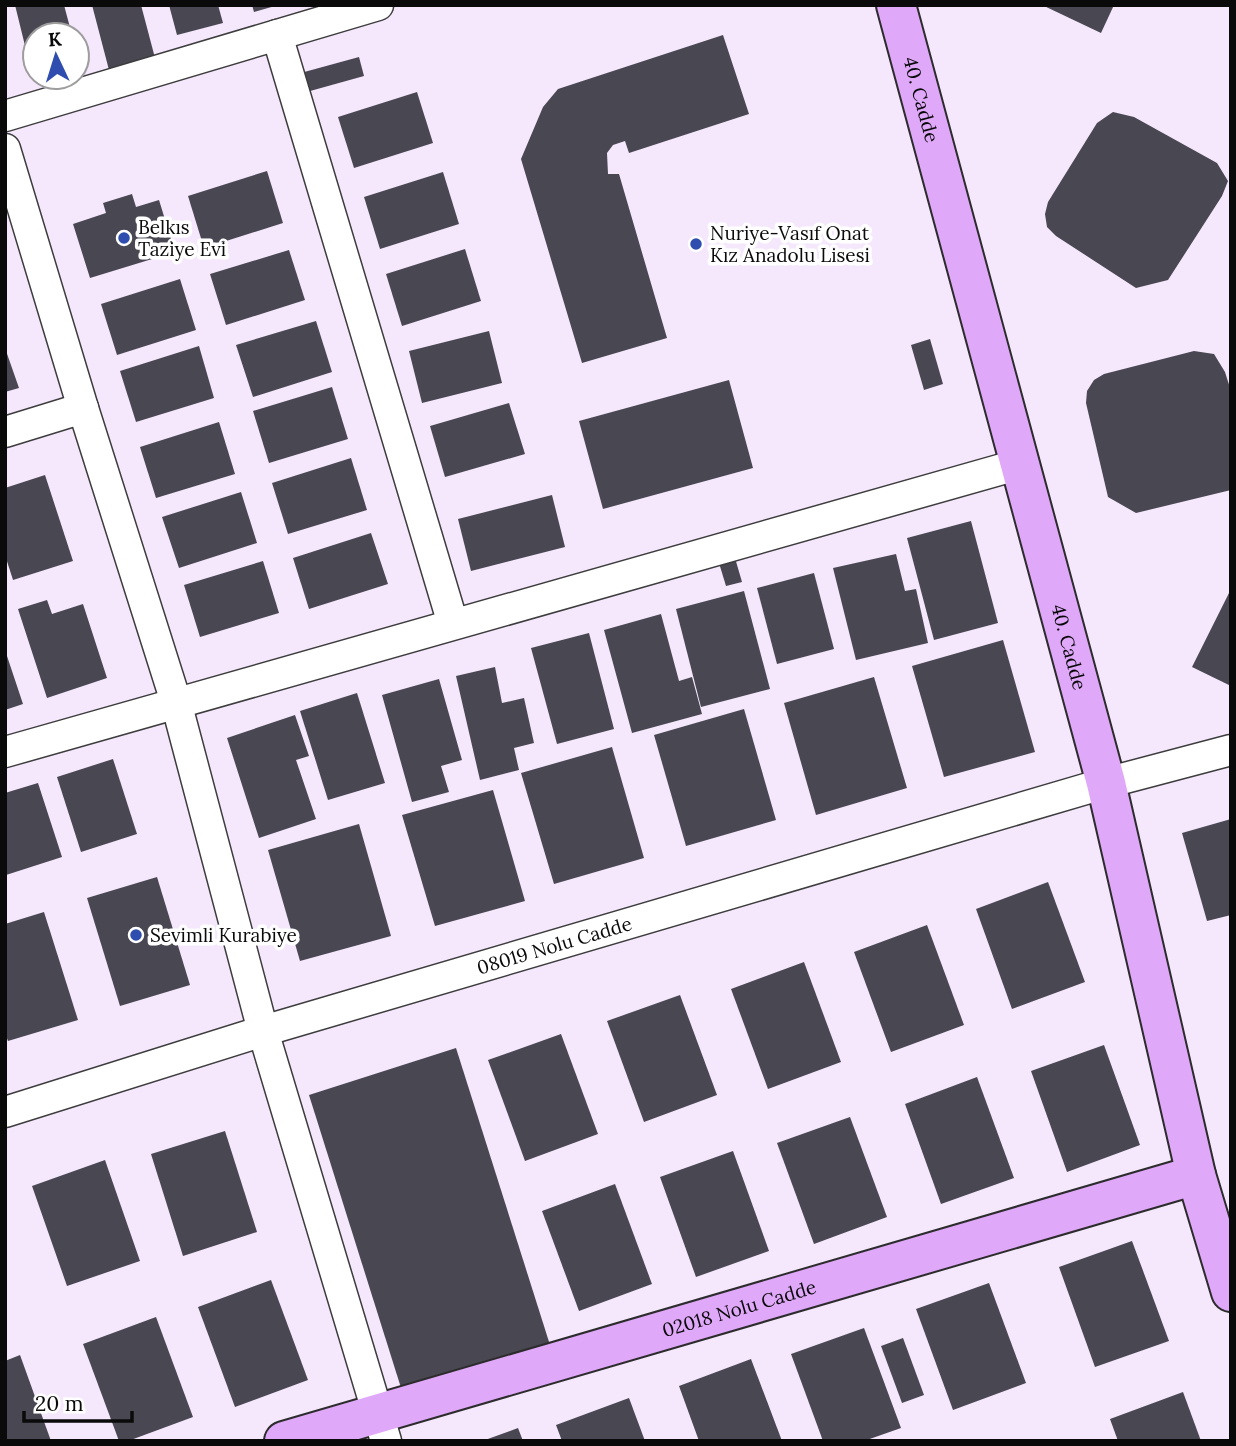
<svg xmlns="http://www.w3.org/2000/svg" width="1236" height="1446" font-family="Lora,serif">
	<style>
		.building { fill: #494752 }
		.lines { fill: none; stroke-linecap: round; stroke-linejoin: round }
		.street-casing { stroke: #3d3d3d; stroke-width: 33 }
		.secondary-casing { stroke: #2c2c2c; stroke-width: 42 }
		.street { stroke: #fff; stroke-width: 30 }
		.secondary { stroke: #e0a8f9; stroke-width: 38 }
		.poi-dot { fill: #2e4dae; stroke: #fff; stroke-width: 2.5 }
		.labels { text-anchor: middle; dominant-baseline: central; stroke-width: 7; stroke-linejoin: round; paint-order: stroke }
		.street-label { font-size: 19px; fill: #0a0a0a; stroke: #fff }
		.poi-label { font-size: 19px; fill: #0a0a0a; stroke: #fff; text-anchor: start }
	</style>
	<rect width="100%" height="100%" fill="#f5e8fd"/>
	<!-- building -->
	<g class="building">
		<path d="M15,5h49l8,30h-37v25l-6,2z"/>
		<path d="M92,5h49l14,53 -46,12z"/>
		<path d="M169,5h49l5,18 -46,12z"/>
		<path d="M252,5h23v1l-21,6z"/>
		<path d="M1042,5h72l-13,28z"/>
		<path d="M723,35l26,79 -120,39 -4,-12 -12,4 -6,8 1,21h11l48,164 -85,25 -61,-204 22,-52 15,-18z"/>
		<path d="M359,57l5,19 -61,17 -6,-19z"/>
		<path d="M417,92l16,51 -79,25 -16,-51z"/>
		<path d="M1113,112l21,5 83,46 11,18 -6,15 -54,84 -32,8 -80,-52 -9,-9 -2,-13 3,-12 49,-79z"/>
		<path d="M267,171l16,52 -79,25 -16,-52z"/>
		<path d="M443,172l16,52 -79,25 -16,-52z"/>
		<path d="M132,194l4,13 23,-7 16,52 -85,26 -17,-54 33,-11 -3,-10z"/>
		<path d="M465,249l16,52 -79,25 -16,-52z"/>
		<path d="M289,250l16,50 -79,25 -16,-51z"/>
		<path d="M180,279l16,51 -79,25 -16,-51z"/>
		<path d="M316,321l16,51 -79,25 -17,-52z"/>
		<path d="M489,331l13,52 -80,20 -13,-52z"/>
		<path d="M930,339l13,45 -19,6 -13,-45z"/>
		<path d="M199,346l15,52 -78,24 -16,-51z"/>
		<path d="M5,348l14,40 -14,4z"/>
		<path d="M1194,351l20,3 11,18 6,19v99l-95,23 -28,-16 -22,-94 1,-12 7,-11 10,-6z"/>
		<path d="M729,380l24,88 -150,41 -24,-88z"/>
		<path d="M332,387l16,52 -79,24 -16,-52z"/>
		<path d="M509,403l16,51 -80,23 -15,-51z"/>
		<path d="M219,422l16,52 -79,24 -16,-51z"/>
		<path d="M351,458l16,52 -79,24 -16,-51z"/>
		<path d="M45,475l28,86 -60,19 -8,-25v-67z"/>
		<path d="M241,492l16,51 -78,25 -17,-51z"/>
		<path d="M552,495l13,52 -94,24 -13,-52z"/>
		<path d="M971,521l27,102 -64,17 -27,-102z"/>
		<path d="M371,533l17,51 -79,25 -16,-51z"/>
		<path d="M896,554l9,37 11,-2 12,54 -72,17 -23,-92z"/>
		<path d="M735,558l7,24 -16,4 -7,-23z"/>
		<path d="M263,561l16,52 -79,24 -16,-52z"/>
		<path d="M814,573l20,76 -57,15 -20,-76z"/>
		<path d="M1231,589v97l-39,-19z"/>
		<path d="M744,591l26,98 -69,18 -25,-98z"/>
		<path d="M47,600l5,14 31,-10 24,74 -60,20 -29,-89z"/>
		<path d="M661,614l18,67 13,-4 10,37 -70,19 -28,-103z"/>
		<path d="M589,633l25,96 -57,15 -26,-96z"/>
		<path d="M1003,640l32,112 -91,25 -32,-111z"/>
		<path d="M5,650l18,54 -18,6z"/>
		<path d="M495,667l7,36 22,-5 10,45 -20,5 5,22 -39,10 -24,-104z"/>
		<path d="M874,677l33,111 -91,27 -32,-112z"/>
		<path d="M439,679l23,81 -21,6 8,26 -37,10 -30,-107z"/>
		<path d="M357,693l28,90 -57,17 -28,-89z"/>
		<path d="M744,709l32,111 -90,26 -32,-111z"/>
		<path d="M295,715l14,41 -13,4 20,59 -57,19 -32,-100z"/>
		<path d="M612,747l32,111 -90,26 -33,-111z"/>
		<path d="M113,759l24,75 -56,18 -24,-75z"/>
		<path d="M38,783l24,74 -56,18 -1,-82z"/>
		<path d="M493,790l32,111 -90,25 -33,-111z"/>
		<path d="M1231,819v96l-24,6 -25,-88z"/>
		<path d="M359,824l32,112 -91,25 -32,-111z"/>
		<path d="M157,877l33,108 -70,21 -33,-108z"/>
		<path d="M1048,882l37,100 -73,27 -36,-100z"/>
		<path d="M44,912l34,108 -70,21 -3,-8v-109z"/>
		<path d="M927,925l37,100 -73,27 -37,-100z"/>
		<path d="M804,962l37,100 -73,27 -37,-100z"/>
		<path d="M680,995l37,100 -73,27 -37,-101z"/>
		<path d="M561,1034l37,100 -73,27 -37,-101z"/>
		<path d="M1104,1045l36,100 -73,27 -36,-101z"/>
		<path d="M456,1048l94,297 -148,46 -93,-296z"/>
		<path d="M977,1077l37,101 -73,26 -36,-100z"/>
		<path d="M850,1117l37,100 -73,27 -37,-101z"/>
		<path d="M225,1131l32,101 -74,24 -32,-102z"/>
		<path d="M733,1151l36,100 -73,26 -36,-100z"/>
		<path d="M105,1160l35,101 -73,25 -35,-100z"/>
		<path d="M615,1184l37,100 -73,27 -37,-100z"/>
		<path d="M1132,1241l37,100 -74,26 -36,-100z"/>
		<path d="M271,1280l37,100 -73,27 -37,-100z"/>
		<path d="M989,1283l37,100 -73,27 -37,-101z"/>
		<path d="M156,1317l37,100 -65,24h-9l-36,-97z"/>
		<path d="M864,1328l37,100 -37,13h-41l-32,-87z"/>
		<path d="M903,1338l21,57 -22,8 -21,-57z"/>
		<path d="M20,1355l31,86h-46v-80z"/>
		<path d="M751,1359l31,82h-83l-20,-55z"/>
		<path d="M1183,1392l18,49h-83l-8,-22z"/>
		<path d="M629,1398l16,43h-83l-6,-16z"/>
		<path d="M518,1428l5,13h-38v-1z"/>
	</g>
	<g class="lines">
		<!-- street casing -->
		<g class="street-casing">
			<g id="street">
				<path d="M277,35l176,589"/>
				<path d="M5,116l373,-111"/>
				<path d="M5,149l78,259 93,294 87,329 123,410"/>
				<path d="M5,432l78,-24"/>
				<path d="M5,752l1015,-288"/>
				<path id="s1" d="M5,1112l258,-81 843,-248 125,-33"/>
			</g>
		</g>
		<!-- secondary casing -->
		<g class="secondary-casing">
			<g id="secondary">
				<path id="s2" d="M896,5l210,778 90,392 35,117"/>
				<path id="s3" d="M284,1441l912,-266"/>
			</g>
		</g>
		<!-- street -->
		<use href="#street" class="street"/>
		<!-- secondary -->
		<use href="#secondary" class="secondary"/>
	</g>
	<!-- markers -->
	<g class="poi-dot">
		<circle cx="124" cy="238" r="7"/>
		<circle cx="696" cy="244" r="7"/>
		<circle cx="136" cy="935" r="7"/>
	</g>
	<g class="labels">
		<!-- street labels -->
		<g class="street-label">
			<text stroke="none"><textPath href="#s2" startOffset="98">40. Cadde</textPath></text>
			<text stroke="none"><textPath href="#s2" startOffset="665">40. Cadde</textPath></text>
			<text stroke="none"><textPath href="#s1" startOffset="574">08019 Nolu Cadde</textPath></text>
			<text stroke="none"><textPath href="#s3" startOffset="474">02018 Nolu Cadde</textPath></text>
		</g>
		<!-- poi labels -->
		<g class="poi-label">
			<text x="138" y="227">Belkıs<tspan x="138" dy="22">Taziye Evi</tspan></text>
			<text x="710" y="233">Nuriye-Vasıf Onat<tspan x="710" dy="22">Kız Anadolu Lisesi</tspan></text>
			<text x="150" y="935">Sevimli Kurabiye</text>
		</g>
	</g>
	<!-- border -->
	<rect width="1236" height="1446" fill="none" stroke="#0a0a0a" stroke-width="14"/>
	<!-- north arrow -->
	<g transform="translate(56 56) rotate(356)"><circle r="33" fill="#ffffff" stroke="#9d9d9d" stroke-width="2"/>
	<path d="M0-5L12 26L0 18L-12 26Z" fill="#2e4dae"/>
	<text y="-10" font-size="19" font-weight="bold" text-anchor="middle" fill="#0a0a0a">K</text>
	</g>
	<!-- scale -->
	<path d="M24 1411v10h108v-10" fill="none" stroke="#0a0a0a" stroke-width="3.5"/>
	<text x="35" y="1411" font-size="21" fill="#0a0a0a" stroke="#ffffff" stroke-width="5" paint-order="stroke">20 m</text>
</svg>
